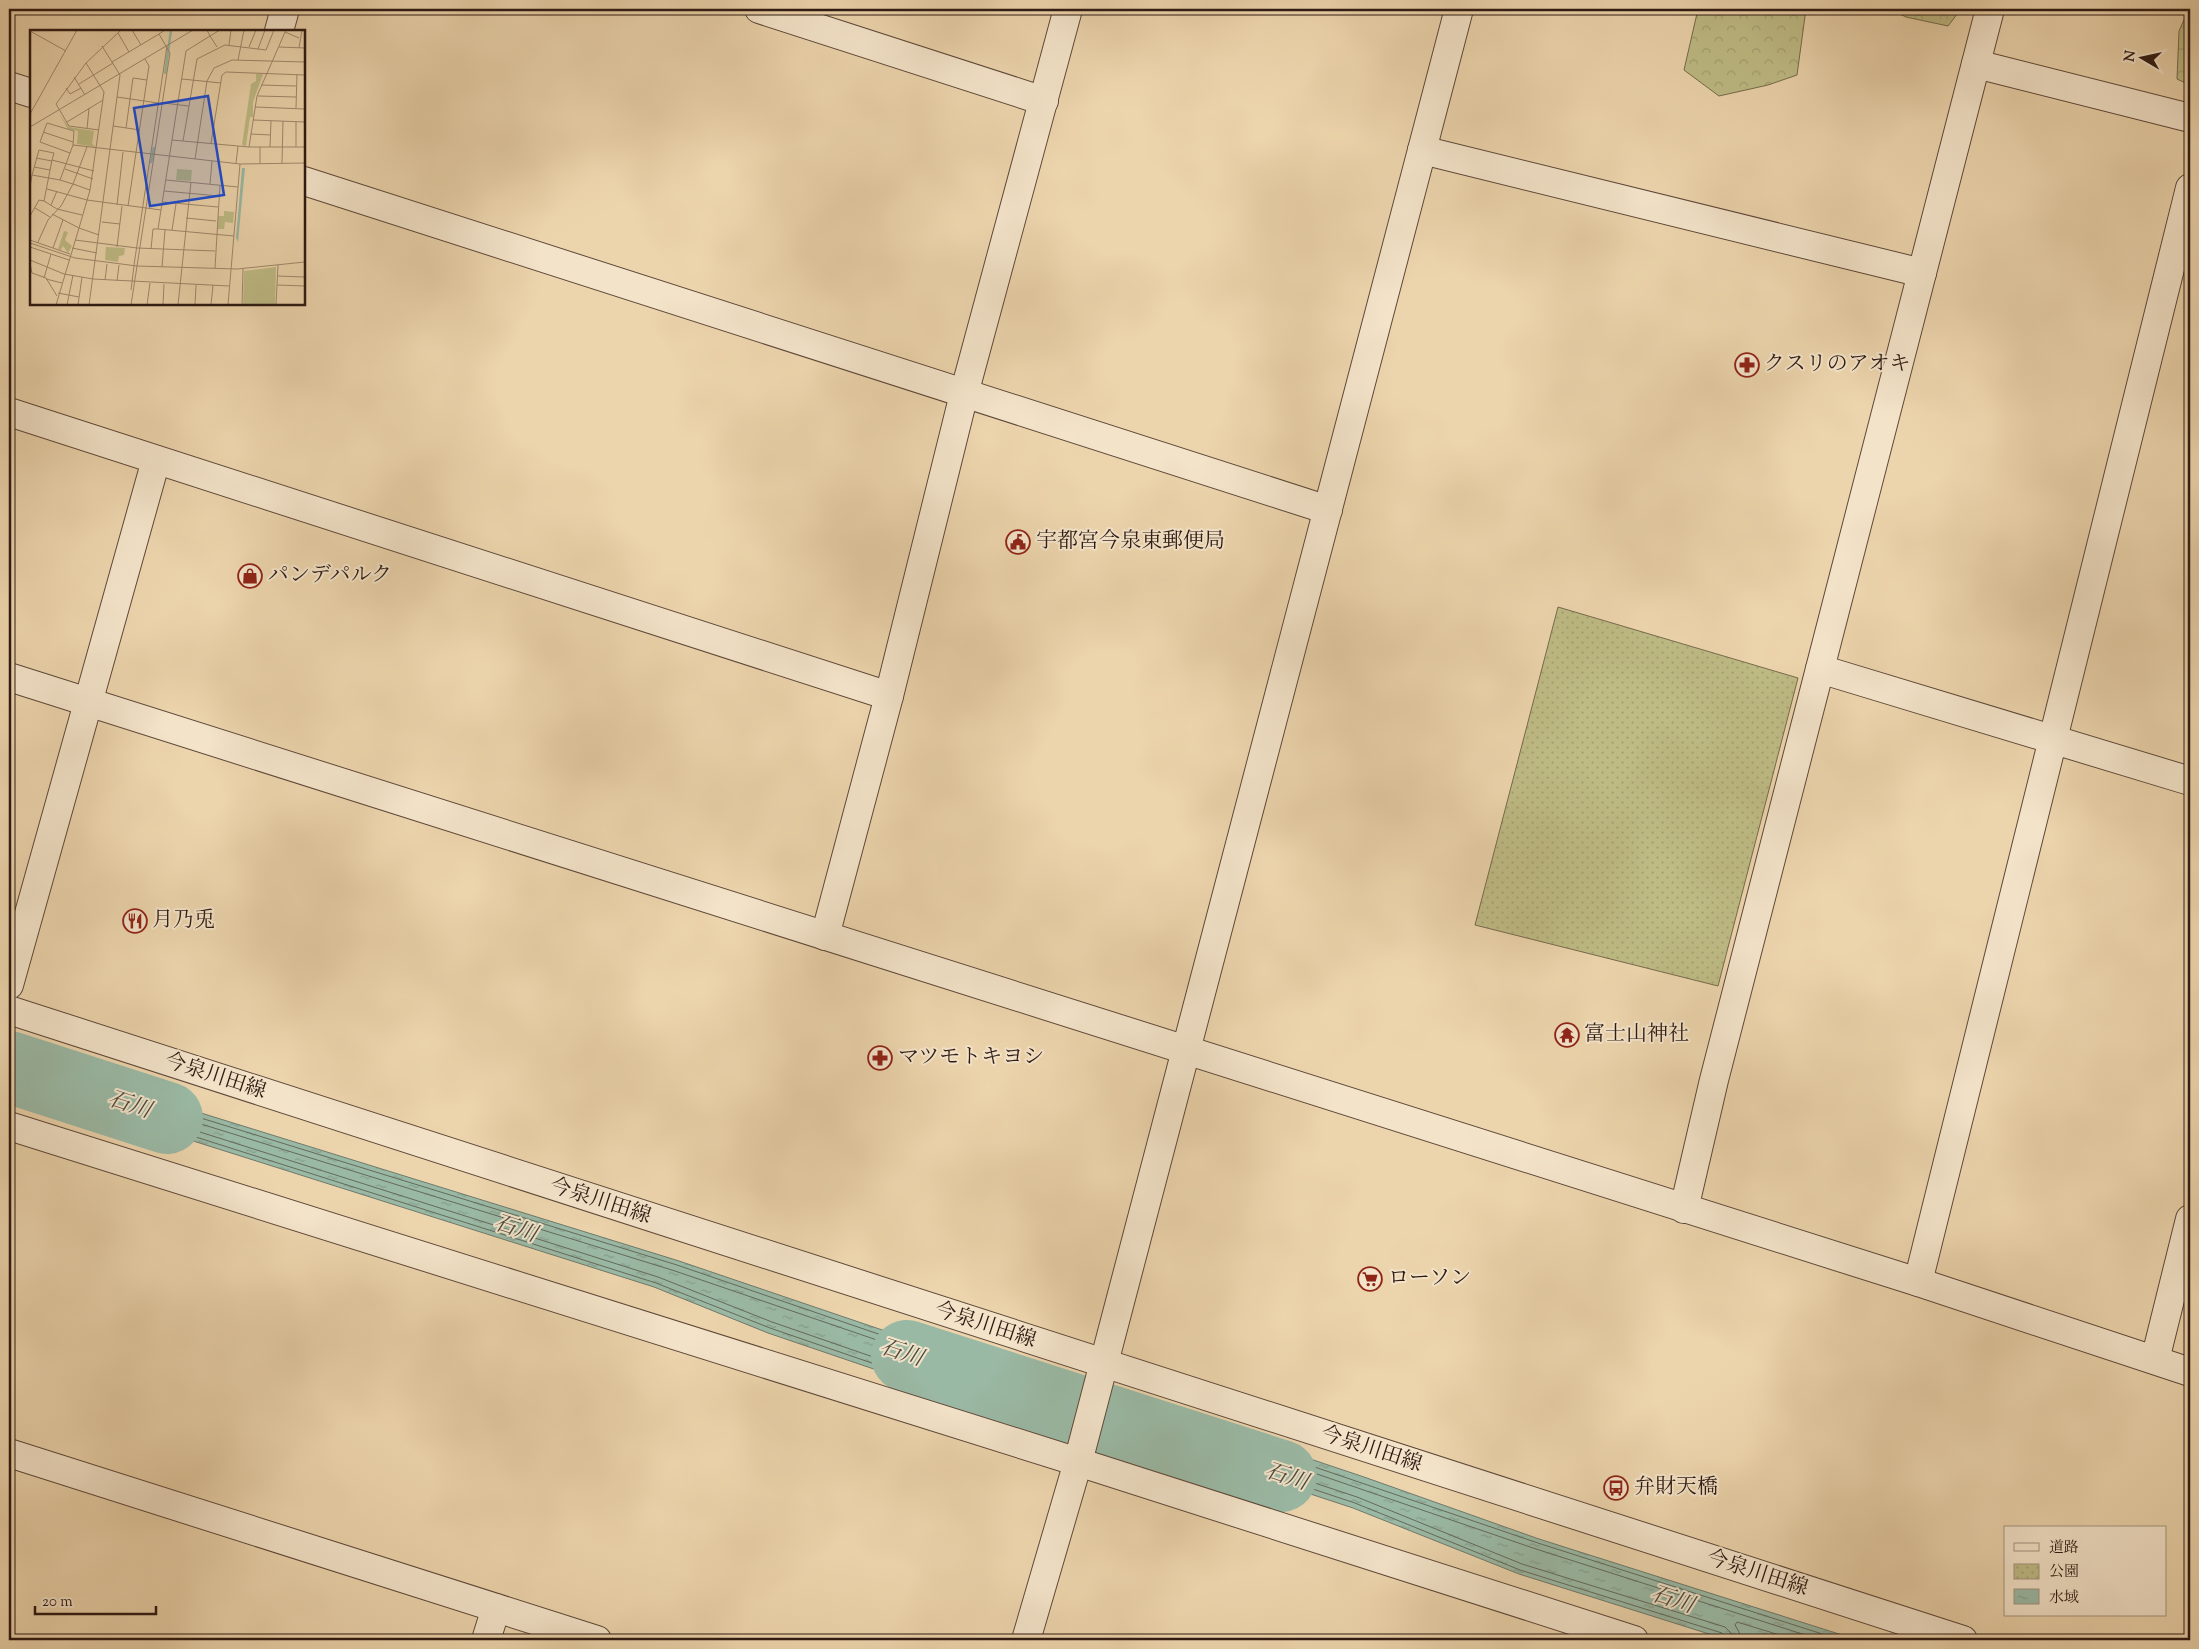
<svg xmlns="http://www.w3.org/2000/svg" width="2199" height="1649" font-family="'Sorts Mill Goudy','Noto Serif JP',serif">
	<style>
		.forest { fill: url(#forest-crowns); stroke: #766a4c }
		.park { fill: url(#park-dots); stroke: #766a4c }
		.water { fill: url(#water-ripples); stroke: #6f796b }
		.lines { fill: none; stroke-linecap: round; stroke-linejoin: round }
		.shore { stroke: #646a5c; stroke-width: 1 }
		.river { stroke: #9ab9a5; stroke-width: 72 }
		.minor-casing { stroke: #5e4839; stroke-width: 30 }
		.tertiary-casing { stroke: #5e4839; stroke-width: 30 }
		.minor { stroke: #f3e3c9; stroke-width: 28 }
		.tertiary { stroke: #f3e3c9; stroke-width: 28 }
		.labels { text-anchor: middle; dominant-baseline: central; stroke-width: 4; stroke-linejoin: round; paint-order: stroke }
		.poi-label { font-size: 21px; fill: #2e1a13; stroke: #f3e3c9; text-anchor: start }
		.street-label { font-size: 21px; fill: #2e1a13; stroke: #f3e3c9 }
		.water-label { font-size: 22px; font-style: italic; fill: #4e4a3f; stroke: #f3e3c9 }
		.inset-river { fill: none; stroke: #9ab9a5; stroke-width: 2.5 }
		.inset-road { fill: none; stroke: #a08a6f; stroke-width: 1 }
		.view { fill: #1d4ed8; fill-opacity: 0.15; stroke: #1d4ed8; stroke-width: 2.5 }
		.inset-edge { fill: none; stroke: #2e1a13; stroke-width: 2.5 }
	</style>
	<defs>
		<pattern id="forest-crowns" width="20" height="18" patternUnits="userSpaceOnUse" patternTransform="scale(1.25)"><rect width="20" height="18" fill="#bebb85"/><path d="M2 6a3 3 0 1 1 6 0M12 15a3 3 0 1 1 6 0" fill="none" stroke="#a4a072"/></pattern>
		<pattern id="park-dots" width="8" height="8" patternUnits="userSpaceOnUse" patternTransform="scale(1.25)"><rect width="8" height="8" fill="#bebb85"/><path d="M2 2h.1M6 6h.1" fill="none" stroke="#a4a072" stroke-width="1.8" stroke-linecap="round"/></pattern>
		<pattern id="water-ripples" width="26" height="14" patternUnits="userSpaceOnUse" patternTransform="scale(1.25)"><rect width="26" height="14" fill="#9ab9a5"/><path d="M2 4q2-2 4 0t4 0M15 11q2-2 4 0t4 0" fill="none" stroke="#859e8d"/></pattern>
	</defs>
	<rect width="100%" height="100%" fill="#ecd4ac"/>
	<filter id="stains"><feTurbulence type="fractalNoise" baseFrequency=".004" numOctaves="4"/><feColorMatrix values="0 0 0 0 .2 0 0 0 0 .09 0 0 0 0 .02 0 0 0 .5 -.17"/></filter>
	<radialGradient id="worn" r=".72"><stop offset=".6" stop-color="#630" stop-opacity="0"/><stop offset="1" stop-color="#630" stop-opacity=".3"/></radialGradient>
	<!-- forest -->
	<g class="forest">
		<path d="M1698,9h108l-9,66 -29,10 -49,11 -35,-26z"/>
		<path d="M1890,9h71l-13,17 -42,-9z"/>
		<path d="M2189,9h1v76l-13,-6 2,-48z"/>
	</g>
	<!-- park -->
	<path class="park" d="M1558,607l240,71 -80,308 -243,-61z"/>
	<!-- water -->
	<g class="water">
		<path d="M75,1074l604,187 327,111 -9,39 -229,-78 -114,-46 -587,-186z"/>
		<path d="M1194,1420l170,57 175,62 319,101h-130l-209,-66 -166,-66 -170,-56z"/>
	</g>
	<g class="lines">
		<!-- shore -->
		<g class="shore">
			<path d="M81,1081l596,184 321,110 2,2 -6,25 -3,2 -221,-76 -114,-45 -580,-184 -2,-3 4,-14z"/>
			<path d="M85,1088l590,183 316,108 2,2 -4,13 -3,2 -214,-74 -114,-45 -575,-182 -1,-3z"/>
			<path d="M1726,1640l-4,-7 -202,-63 -165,-67 -163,-54 -2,-3 6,-17 4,-1 338,115 303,97"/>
			<path d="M1733,1640l-2,-7 -6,-6 -203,-63 -165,-67 -157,-52 -2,-2 2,-6 3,-2 333,114 285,91"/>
			<path d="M1740,1640l-1,-8 -4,-7 2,-3 59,18"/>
		</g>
		<!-- river -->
		<g class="river">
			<path d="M9,1067l158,51"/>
			<path d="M907,1356l374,120"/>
		</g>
		<!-- minor casing -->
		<g class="minor-casing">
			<g id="minor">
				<path d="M759,9l285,92"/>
				<path d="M279,31l6,-22"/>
				<path d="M1976,64l214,54"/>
				<path d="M1422,150l500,123"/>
				<path d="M9,412l880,284"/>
				<path d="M1820,669l370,112"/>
				<path d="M9,677l1909,605 272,90"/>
				<path d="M825,936l64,-240 75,-302 104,-385"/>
				<path d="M9,985l147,-525"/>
				<path d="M1684,1209l30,-129 276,-1071"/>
				<path d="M1918,1282l272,-1094"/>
				<path d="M2155,1360l35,-141"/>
				<path d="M9,1453l588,187"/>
				<path d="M486,1640l10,-32"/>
				<path d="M1026,1640l52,-178"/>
			</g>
		</g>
		<!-- tertiary casing -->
		<g class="tertiary-casing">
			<g id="tertiary">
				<path d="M9,86l22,7"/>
				<path d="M304,181l1024,329"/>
				<path d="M9,1010l1954,630"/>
				<path d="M9,1126l1069,336 556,178"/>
				<path d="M1078,1462l381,-1453"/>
			</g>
		</g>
		<!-- minor -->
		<use href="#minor" class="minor"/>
		<!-- tertiary -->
		<use href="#tertiary" class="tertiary"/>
	</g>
	<!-- icons -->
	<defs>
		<g id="pharmacy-ring" transform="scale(1.25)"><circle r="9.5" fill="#f3e3c9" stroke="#8f2418" stroke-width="1.5"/><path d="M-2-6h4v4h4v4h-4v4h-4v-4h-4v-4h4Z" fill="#8f2418"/></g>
		<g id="civic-ring" transform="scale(1.25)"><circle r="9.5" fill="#f3e3c9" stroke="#8f2418" stroke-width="1.5"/><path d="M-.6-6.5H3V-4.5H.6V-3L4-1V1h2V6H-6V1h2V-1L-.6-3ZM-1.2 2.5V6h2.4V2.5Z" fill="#8f2418"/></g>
		<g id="shop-ring" transform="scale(1.25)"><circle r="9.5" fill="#f3e3c9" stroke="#8f2418" stroke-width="1.5"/><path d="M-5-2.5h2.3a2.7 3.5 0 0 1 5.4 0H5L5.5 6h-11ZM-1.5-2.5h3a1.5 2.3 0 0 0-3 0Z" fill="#8f2418"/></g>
		<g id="restaurant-ring" transform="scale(1.25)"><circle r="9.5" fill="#f3e3c9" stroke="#8f2418" stroke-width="1.5"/><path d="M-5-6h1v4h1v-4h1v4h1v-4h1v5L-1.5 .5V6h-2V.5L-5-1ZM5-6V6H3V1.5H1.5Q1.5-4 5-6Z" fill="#8f2418"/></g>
		<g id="temple-ring" transform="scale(1.25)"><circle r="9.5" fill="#f3e3c9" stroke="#8f2418" stroke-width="1.5"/><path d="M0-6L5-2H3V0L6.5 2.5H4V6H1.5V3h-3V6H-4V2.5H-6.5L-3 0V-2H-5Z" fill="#8f2418"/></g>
		<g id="supermarket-ring" transform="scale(1.25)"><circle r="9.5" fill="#f3e3c9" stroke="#8f2418" stroke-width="1.5"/><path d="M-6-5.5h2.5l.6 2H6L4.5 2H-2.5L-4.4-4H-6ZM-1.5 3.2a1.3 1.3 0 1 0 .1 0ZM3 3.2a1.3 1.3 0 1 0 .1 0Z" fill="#8f2418"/></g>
		<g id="bus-ring" transform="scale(1.25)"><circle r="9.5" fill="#f3e3c9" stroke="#8f2418" stroke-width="1.5"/><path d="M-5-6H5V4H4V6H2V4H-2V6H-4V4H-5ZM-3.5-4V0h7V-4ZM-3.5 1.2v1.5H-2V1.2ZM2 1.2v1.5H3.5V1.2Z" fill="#8f2418"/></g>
	</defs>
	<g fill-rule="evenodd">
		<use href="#pharmacy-ring" x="1747" y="365"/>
		<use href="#civic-ring" x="1018" y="542"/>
		<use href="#shop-ring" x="250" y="576"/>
		<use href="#restaurant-ring" x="135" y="921"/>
		<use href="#temple-ring" x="1567" y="1035"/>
		<use href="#pharmacy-ring" x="880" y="1058"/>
		<use href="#supermarket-ring" x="1370" y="1279"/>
		<use href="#bus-ring" x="1616" y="1488"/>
	</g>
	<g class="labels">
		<!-- poi labels -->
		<g class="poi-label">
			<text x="1764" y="365">クスリのアオキ</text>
			<text x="1036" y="542">宇都宮今泉東郵便局</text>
			<text x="268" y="576">パンデパルク</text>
			<text x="152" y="921">月乃兎</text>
			<text x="1584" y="1035">富士山神社</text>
			<text x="898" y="1058">マツモトキヨシ</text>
			<text x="1388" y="1279">ローソン</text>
			<text x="1634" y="1488">弁財天橋</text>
		</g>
		<!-- street labels -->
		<g class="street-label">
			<text transform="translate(215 1077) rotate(18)">今泉川田線</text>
			<text transform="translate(600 1202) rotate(18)">今泉川田線</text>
			<text transform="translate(985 1326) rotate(18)">今泉川田線</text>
			<text transform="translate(1371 1450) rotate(18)">今泉川田線</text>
			<text transform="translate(1757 1574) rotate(18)">今泉川田線</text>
		</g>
		<!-- water labels -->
		<g class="water-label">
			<text transform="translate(129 1106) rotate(18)">石川</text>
			<text transform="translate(515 1230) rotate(18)">石川</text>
			<text transform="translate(901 1354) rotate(18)">石川</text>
			<text transform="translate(1286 1478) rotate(18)">石川</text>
			<text transform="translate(1672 1601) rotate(18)">石川</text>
		</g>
	</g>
	<!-- overview -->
	<g transform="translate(30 30)">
		<rect width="275" height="275" fill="#ecd4ac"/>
		<path d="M194,181l10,1 -1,11 -8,-1 -1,7h-7l1,-13h6z" fill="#bebb85"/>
		<path d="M34,201l4,1 -3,8 7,6 -4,7 -5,-7 -2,4 -3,-1z" fill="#bebb85"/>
		<path d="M226,44h7l-10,28v15h-3l-4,29 -4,-1 9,-61 5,-3zM29,84l10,13 25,4 -2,13 4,3 -19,-3 1,-13 -10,-2zM147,139l15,1 -1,11 -15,-1zM246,237l-1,38h-32l1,-34z" fill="#bebb85"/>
		<path d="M76,217l19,1 -1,7 -5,1 -1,6 -13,-2zM240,247v28h-23l1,-26z" fill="#bebb85"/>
		<path d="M212,138h3l-7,74 -2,-4z" fill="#9ab9a5"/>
		<path class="inset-river" d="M135,44l6,-44M121,133l3,-16"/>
		<path class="inset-road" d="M102,0l9,15M135,0l-6,4 11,19 -33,213 100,3 68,-7M177,0l3,6 -24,15 -28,178 76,7M0,1l36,20M255,2l14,6M88,3l11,19M199,15l2,-15M187,17l-7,-11 10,-6M219,17l7,-17M249,17l26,1M269,18l3,-18M228,19l7,-19M208,30l6,-30M82,32l47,-28M56,33l18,29 -14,98 -17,-6 14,-37M44,47l11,18M152,49l39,4M49,54l34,-21M231,55l35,1M36,58l4,6 11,-6M228,66l38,1M87,67l41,6M133,73l26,3M225,77l50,2M266,78l1,-34M0,84l47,-84M223,90l52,2M37,92l36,-22M83,96l27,4M0,97l163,-97M96,98l7,-50 14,2M57,99l2,-21M69,100l-30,-4 -13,-22 30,-41 35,-33M13,102l30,10M221,104l20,1M142,110l77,7 8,-51 29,-66M153,111l14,-82 28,-14 41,5 8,-20M181,113l11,-68 4,-3 79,3M219,117h56M230,117v16M240,117l1,-26M266,117v-25M40,123l-30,-11 7,-19 27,8 -1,14M6,128l16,3M165,129l12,-78 7,-13 18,-8 73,2M206,133l2,-17M252,133l1,-42M4,137l16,3M35,139l28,10M2,145l7,-25 15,3 -2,7M136,150l72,7M180,154l2,-23M0,157l2,-12 28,5 13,-35 167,19 65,-1M17,159l40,11 74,10M134,161l55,5M14,171l13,8 25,6M133,172l55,5M21,175l6,-14M87,175l6,-53M98,176l21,-140 -4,-7M5,178l15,9M22,184l27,14 11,-38M0,186l9,-16 5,1 8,-41 42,11M156,188l30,3M72,192l18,2M142,200l4,-26M0,210l40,14M45,210l62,8 78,3M8,212l10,-22 13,-14 12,-22 -13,-4M0,213l45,15 62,8 -6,39M0,217l39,13M87,217l5,-41M23,218l10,-28M42,218l25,5M121,219l2,-20h5M0,230l34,14 29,5 136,7M0,234l2,9 14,5 11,18M104,235l33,-219M132,237l3,-37M185,238l5,-83M247,246l28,1M14,248l7,-24M16,249l16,4M75,250l2,-16M87,251l2,-16M247,255l28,1M101,260l3,-24M28,263l21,4M26,275l23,-77 20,7M37,275l6,-30M48,275l4,-28M59,275l31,-230 -18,-29M117,275l3,-22M133,275l1,-21M148,275l13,-123M165,275l1,-20M181,275l2,-20M198,275l12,-141M212,275l1,-36M246,275l2,-40"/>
		<path class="view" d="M178,66l16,99 -74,11 -16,-98z"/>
		<rect width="275" height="275" class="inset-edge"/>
	</g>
	<!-- margin -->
	<rect width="2199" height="1649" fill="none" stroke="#ecd4ac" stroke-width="30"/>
	<rect x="10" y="10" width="2179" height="1629" fill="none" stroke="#2e1a13" stroke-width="2.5"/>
	<rect x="15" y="15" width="2169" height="1619" fill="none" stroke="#2e1a13"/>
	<!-- legend -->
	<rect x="2004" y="1526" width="162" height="90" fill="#f3e3c9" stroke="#a49380"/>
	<rect x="2014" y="1543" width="25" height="8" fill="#f3e3c9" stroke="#a49380"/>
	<text x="2049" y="1552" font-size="15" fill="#2e1a13">道路</text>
	<rect x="2014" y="1564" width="25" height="15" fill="url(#park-dots)" stroke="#a49380"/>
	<text x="2049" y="1576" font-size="15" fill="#2e1a13">公園</text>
	<rect x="2014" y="1589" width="25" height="15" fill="url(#water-ripples)" stroke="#a49380"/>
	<text x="2049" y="1602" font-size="15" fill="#2e1a13">水域</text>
	<!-- north arrow -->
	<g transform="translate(2142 58) rotate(279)" stroke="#f3e3c9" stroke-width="4" paint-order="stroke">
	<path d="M0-4L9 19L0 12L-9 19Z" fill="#2e1a13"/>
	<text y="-8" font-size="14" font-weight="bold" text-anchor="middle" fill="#2e1a13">N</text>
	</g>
	<!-- scale -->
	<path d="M35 1606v8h121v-8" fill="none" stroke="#2e1a13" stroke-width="2.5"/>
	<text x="42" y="1606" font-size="15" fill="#2e1a13" stroke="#f3e3c9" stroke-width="4" paint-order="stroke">20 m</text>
	<rect width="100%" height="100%" filter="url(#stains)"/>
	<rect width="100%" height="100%" fill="url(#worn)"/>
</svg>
